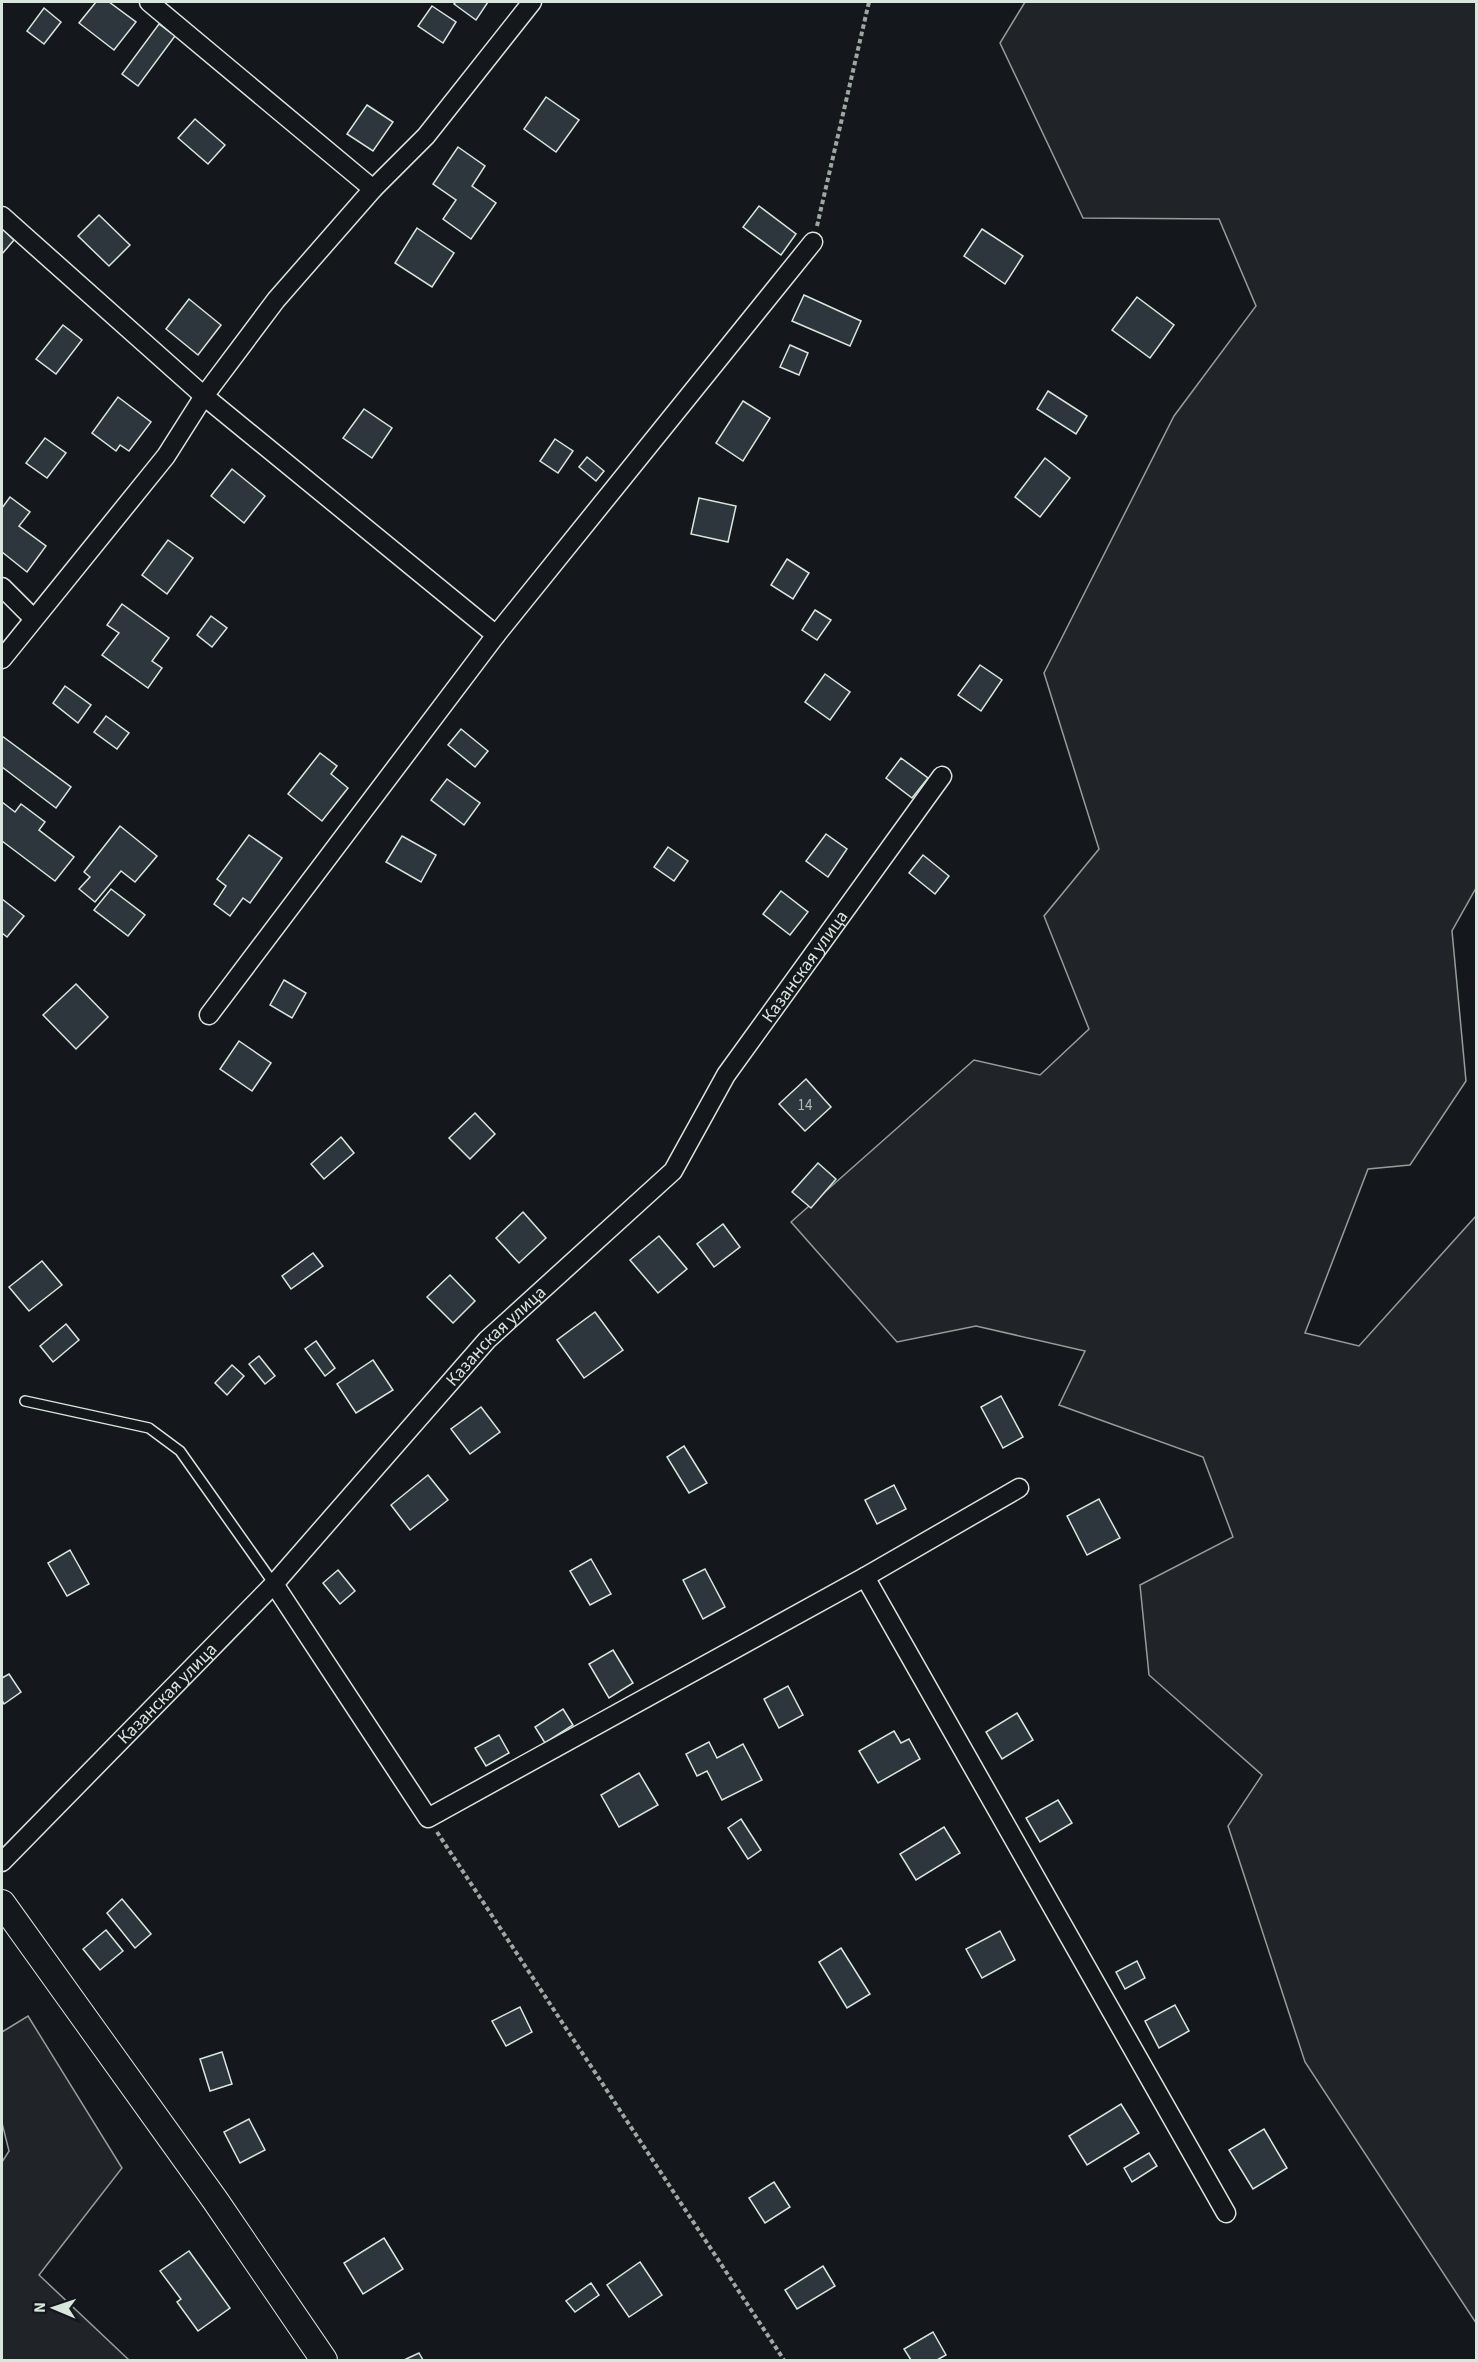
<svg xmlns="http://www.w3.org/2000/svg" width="1478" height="2362" font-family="'Source Sans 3',sans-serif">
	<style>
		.green { fill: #202428; stroke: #939e99; stroke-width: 1.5 }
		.building { fill: #2c363c; stroke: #d8e6dc; stroke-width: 1.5 }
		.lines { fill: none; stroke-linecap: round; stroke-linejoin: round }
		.lane-casing { stroke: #d8e6dc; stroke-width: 12 }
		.street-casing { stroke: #d8e6dc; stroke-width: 21 }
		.secondary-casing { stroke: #d8e6dc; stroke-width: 28 }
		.path { stroke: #9da8a2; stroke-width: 4; stroke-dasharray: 4.5 3; stroke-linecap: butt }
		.lane { stroke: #14181c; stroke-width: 9 }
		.street { stroke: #14181c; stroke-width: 18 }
		.secondary { stroke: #14181c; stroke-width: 26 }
		.labels { text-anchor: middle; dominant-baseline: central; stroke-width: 4.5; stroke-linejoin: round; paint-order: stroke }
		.number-label { font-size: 15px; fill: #adbab4 }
		.street-label { font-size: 18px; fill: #d8e6dc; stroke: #14181c }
	</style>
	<rect width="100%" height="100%" fill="#14181c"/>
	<!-- green -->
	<g class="green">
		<path d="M1025,2h451v886l-24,43 14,150 -56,84 -42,4 -63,164 54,13 117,-130v1107l-171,-261 -77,-236 34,-51 -113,-100 -9,-90 93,-48 -30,-80 -144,-52 26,-54 -109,-25 -79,16 -106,-120 183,-162 66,15 49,-46 -45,-113 55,-67 -55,-176 130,-257 82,-110 -37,-87 -136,-1 -83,-175z"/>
		<path d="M28,2016l94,152 -83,107 90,85h-127v-198l7,-11 -7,-28v-91z"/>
	</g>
	<!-- building -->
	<g class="building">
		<path d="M96,2h13l27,20 -22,28 -35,-27z"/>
		<path d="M456,2h32l-12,18 -22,-16z"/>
		<path d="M432,6l24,16 -13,21 -25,-17z"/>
		<path d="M44,8l17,14 -17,22 -17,-13z"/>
		<path d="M159,24l16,12 -37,50 -16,-12z"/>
		<path d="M546,97l33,23 -23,32 -32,-23z"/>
		<path d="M367,105l26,17 -20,29 -26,-17z"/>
		<path d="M195,119l30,26 -17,19 -30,-26z"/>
		<path d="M458,147l27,19 -13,20 24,17 -25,36 -28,-20 13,-19 -23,-16z"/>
		<path d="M759,206l37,28 -15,21 -38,-28z"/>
		<path d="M99,215l31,30 -21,21 -31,-30z"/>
		<path d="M2,228l12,12 -12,14z"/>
		<path d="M417,228l37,25 -22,34 -37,-24z"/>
		<path d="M982,229l41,27 -18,28 -41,-28z"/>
		<path d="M804,295l57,26 -11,25 -58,-25z"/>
		<path d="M1137,297l37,28 -24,33 -38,-28z"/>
		<path d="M189,299l32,26 -23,30 -32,-26z"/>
		<path d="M63,325l19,15 -26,34 -20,-15z"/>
		<path d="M790,345l18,8 -9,22 -19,-8z"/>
		<path d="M1048,391l39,25 -11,18 -39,-25z"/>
		<path d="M118,397l33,25 -22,29 -9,-6 -4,6 -24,-18z"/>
		<path d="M743,401l27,17 -27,43 -27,-18z"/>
		<path d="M364,409l28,19 -20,30 -29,-20z"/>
		<path d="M45,438l21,15 -19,25 -21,-15z"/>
		<path d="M555,439l18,12 -15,22 -18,-12z"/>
		<path d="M587,457l17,14 -8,10 -17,-14z"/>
		<path d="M1045,458l25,20 -30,39 -25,-20z"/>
		<path d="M232,469l33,27 -21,27 -33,-27z"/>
		<path d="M10,497l20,15 -11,14 27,20 -19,26 -25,-20v-44z"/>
		<path d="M699,498l37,8 -8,36 -37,-8z"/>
		<path d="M168,540l25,18 -26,36 -25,-19z"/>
		<path d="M787,559l22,14 -16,26 -22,-14z"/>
		<path d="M122,604l47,34 -17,23 10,7 -14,20 -46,-33 17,-22 -12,-8z"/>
		<path d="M815,610l16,10 -14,20 -15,-10z"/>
		<path d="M211,616l16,12 -15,19 -15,-12z"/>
		<path d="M980,665l22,15 -21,31 -23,-16z"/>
		<path d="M825,674l25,18 -20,28 -25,-18z"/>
		<path d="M65,686l26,19 -13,18 -25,-20z"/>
		<path d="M106,716l23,17 -12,16 -23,-17z"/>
		<path d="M461,729l27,22 -13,16 -27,-22z"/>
		<path d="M2,736l69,51 -15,21 -54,-41z"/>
		<path d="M320,753l17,13 -6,8 17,14 -26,33 -34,-27z"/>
		<path d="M901,758l27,20 -16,20 -26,-20z"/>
		<path d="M447,779l33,24 -16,22 -33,-25z"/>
		<path d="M2,802l13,10 6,-8 24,18 -6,8 35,27 -19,24 -53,-40z"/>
		<path d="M120,826l37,30 -22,26 -14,-11 -26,31 -16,-13 11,-12 -6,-5z"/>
		<path d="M826,834l21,15 -19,28 -22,-16z"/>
		<path d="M249,835l33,23 -32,45 -7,-5 -13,18 -16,-12 12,-18 -9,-7z"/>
		<path d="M402,836l34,19 -15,27 -35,-20z"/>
		<path d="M668,847l20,14 -14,20 -20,-14z"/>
		<path d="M923,855l26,21 -14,18 -26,-21z"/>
		<path d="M111,889l34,26 -17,21 -34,-26z"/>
		<path d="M781,891l27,21 -18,23 -27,-21z"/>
		<path d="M2,899l22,17 -17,21 -5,-4z"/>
		<path d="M284,980l22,13 -14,25 -22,-13z"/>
		<path d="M76,984l32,33 -32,32 -33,-34z"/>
		<path d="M239,1041l32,22 -19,28 -32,-22z"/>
		<path d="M806,1079l25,28 -26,24 -26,-27z"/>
		<path d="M475,1113l20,21 -25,25 -21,-21z"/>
		<path d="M341,1137l13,16 -30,26 -13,-15z"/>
		<path d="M818,1163l18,16 -25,29 -19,-16z"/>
		<path d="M523,1212l23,26 -27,25 -23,-25z"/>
		<path d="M723,1224l17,23 -26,20 -17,-23z"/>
		<path d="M659,1236l28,33 -29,24 -28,-33z"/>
		<path d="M313,1253l10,13 -32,23 -9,-13z"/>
		<path d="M42,1261l20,24 -33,26 -20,-24z"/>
		<path d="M450,1275l25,26 -22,22 -26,-26z"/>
		<path d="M595,1312l28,38 -39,28 -27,-38z"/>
		<path d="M66,1324l13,16 -26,22 -13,-16z"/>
		<path d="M316,1341l19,27 -10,8 -20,-27z"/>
		<path d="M259,1356l16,20 -10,8 -16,-20z"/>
		<path d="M373,1360l20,30 -37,23 -19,-29z"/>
		<path d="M232,1365l12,11 -17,19 -12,-12z"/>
		<path d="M1001,1396l22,41 -20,11 -22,-41z"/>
		<path d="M481,1407l19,25 -30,22 -19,-25z"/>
		<path d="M684,1446l23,37 -18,10 -22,-36z"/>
		<path d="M428,1475l20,25 -38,30 -19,-25z"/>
		<path d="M894,1485l12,24 -29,15 -12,-24z"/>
		<path d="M1099,1499l21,39 -33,17 -20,-39z"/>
		<path d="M70,1550l19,34 -22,12 -19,-33z"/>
		<path d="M591,1559l20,35 -21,11 -20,-34z"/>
		<path d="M705,1569l20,38 -22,12 -20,-39z"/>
		<path d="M338,1570l17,21 -15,13 -17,-21z"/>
		<path d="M613,1650l20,33 -24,15 -20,-34z"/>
		<path d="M9,1674l12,18 -17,12 -2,-4v-22z"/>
		<path d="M788,1686l15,29 -24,13 -15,-29z"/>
		<path d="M563,1709l10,16 -28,18 -10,-16z"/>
		<path d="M1017,1713l16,27 -31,19 -16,-27z"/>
		<path d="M894,1731l7,12 8,-4 11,20 -42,24 -19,-32z"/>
		<path d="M499,1735l10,18 -23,13 -11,-18z"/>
		<path d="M709,1742l8,16 26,-14 19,36 -40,20 -15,-29 -10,5 -11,-22z"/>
		<path d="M639,1773l19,32 -39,22 -18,-32z"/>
		<path d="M1058,1800l14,23 -32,19 -14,-24z"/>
		<path d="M741,1819l20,31 -13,9 -20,-31z"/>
		<path d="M944,1827l16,26 -44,27 -16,-26z"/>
		<path d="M122,1899l29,35 -16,14 -28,-35z"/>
		<path d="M106,1930l17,21 -23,19 -17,-21z"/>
		<path d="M1000,1931l15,29 -33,18 -16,-29z"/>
		<path d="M841,1948l29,46 -23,14 -28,-46z"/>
		<path d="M1137,1961l8,17 -20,11 -9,-17z"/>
		<path d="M1175,2005l14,26 -30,17 -14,-27z"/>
		<path d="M520,2007l12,25 -26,14 -14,-25z"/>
		<path d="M222,2052l10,32 -22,7 -10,-32z"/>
		<path d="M1121,2104l18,29 -52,32 -18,-29z"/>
		<path d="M249,2119l16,31 -25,13 -16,-31z"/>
		<path d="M1264,2129l23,39 -34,21 -24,-39z"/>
		<path d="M1149,2153l8,13 -25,16 -8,-14z"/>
		<path d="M774,2182l16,25 -25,16 -16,-25z"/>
		<path d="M384,2238l19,31 -40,25 -19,-31z"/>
		<path d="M189,2251l41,57 -32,23 -21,-29 4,-3 -21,-28z"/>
		<path d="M640,2262l22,33 -33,22 -22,-32z"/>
		<path d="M823,2266l12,20 -38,23 -12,-19z"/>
		<path d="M591,2283l8,12 -24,17 -9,-11z"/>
		<path d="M933,2332l13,23 -9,5h-26l-7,-11z"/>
		<path d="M419,2353l4,7h-19z"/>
	</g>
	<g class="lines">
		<!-- lane casing -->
		<g class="lane-casing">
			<path id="lane" d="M25,1401l124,27 31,23 94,133"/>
		</g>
		<!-- street casing -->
		<g class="street-casing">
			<g id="street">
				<path d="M149,2l224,187"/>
				<path d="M2,216l202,180 292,239"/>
				<path d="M2,587l31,31"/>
				<path d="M2,659l164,-203 38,-60 72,-96 97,-111 53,-53 106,-134"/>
				<path d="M209,1015l287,-380 317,-393"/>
				<path d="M865,1577l361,636"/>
				<path d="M274,1584l154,234 437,-241 154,-89"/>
				<path id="s1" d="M2,1862l272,-278 213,-244 186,-169 53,-96 216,-299"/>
			</g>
		</g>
		<!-- secondary casing -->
		<g class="secondary-casing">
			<path id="secondary" d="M2,1903l213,297 109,160"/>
		</g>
		<!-- path -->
		<g class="path">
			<path d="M817,226l52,-224"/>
			<path d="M437,1832l347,528"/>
		</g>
		<!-- lane -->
		<use href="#lane" class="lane"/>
		<!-- street -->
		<use href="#street" class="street"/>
		<!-- secondary -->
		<use href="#secondary" class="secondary"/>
	</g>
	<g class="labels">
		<!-- number labels -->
		<g class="number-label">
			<text x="805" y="1105">14</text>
		</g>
		<!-- street labels -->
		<g class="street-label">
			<text stroke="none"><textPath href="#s1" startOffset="1208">Казанская улица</textPath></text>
			<text stroke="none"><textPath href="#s1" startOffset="722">Казанская улица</textPath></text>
			<text stroke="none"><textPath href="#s1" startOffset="236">Казанская улица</textPath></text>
		</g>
	</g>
	<!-- border -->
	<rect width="1478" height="2362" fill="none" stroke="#d8e6dc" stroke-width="6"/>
	<!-- north arrow -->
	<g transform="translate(54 2308) rotate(272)" stroke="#14181c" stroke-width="4.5" paint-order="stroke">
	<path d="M0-4.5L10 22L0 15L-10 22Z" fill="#d8e6dc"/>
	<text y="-9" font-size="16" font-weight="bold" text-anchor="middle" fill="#d8e6dc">N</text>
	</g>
</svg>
